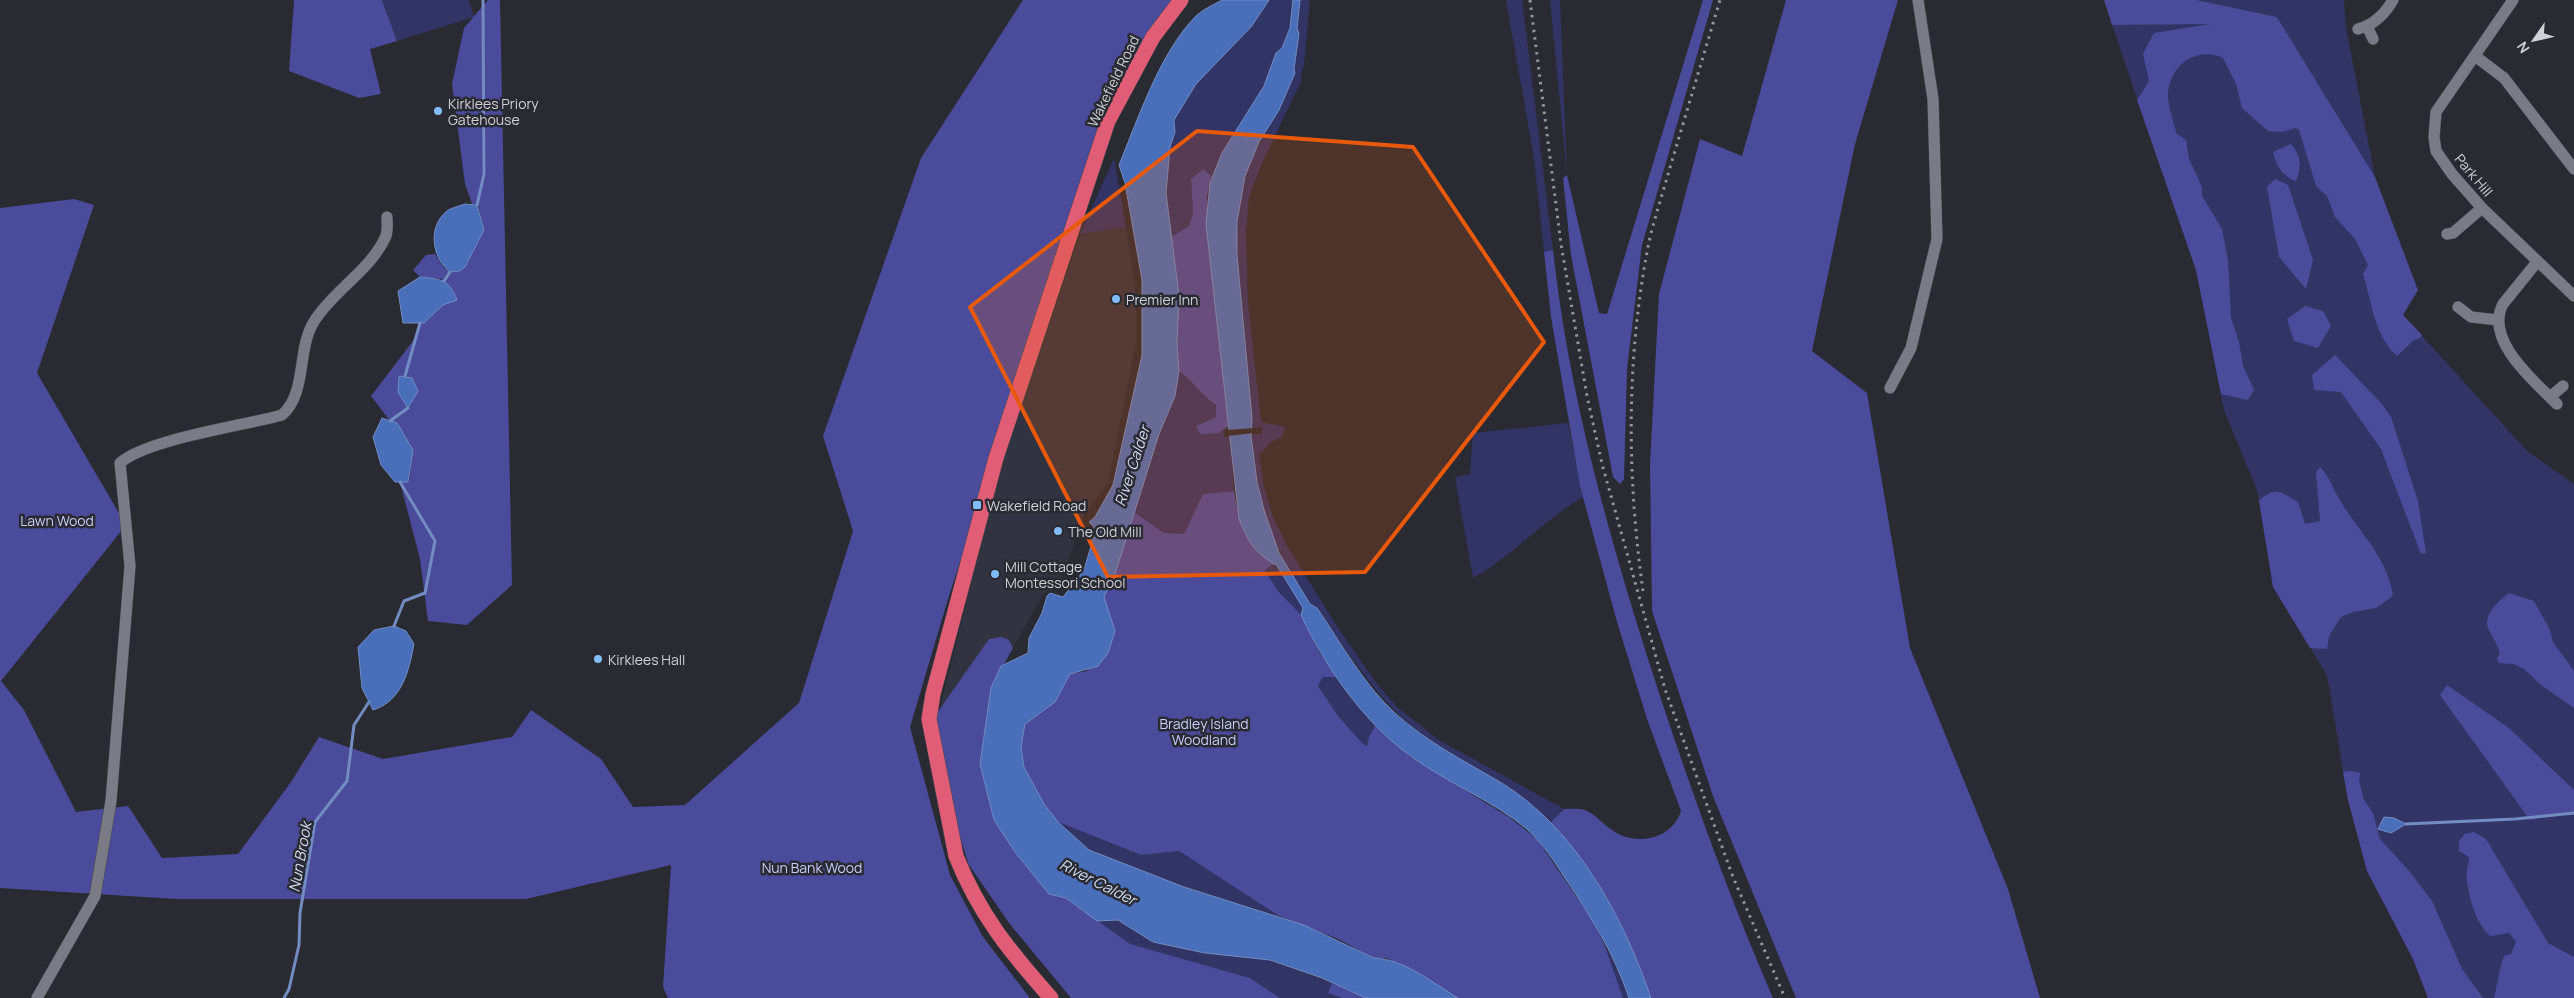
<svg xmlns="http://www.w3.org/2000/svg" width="2574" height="998" font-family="Manrope,sans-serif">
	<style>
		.built { fill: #313340 }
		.green { fill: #333466 }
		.forest { fill: #4a4b9a }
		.water { fill: #496eba; stroke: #728cc2 }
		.pier { fill: #292a32 }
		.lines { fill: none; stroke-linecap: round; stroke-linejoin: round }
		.stream { stroke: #728cc2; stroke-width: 3 }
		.minor-casing { stroke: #47484f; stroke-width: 12 }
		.highway-casing { stroke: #47484f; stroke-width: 16 }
		.minor { stroke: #7a7b85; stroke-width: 11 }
		.highway { stroke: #e15d75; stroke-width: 15 }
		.rail { stroke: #95969c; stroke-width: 3; stroke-dasharray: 2.5 5; stroke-linecap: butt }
		.marked { fill: #e8590c; fill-opacity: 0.2; stroke: #e8590c; stroke-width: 4; stroke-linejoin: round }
		.poi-dot { fill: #80bdfa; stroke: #292a32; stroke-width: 2 }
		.labels { text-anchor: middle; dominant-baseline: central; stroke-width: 5; stroke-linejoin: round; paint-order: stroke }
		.street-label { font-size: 14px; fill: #d0d1d6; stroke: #292a32 }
		.poi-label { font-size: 14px; fill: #d0d1d6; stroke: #292a32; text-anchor: start }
		.park-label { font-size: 14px; fill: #c7ccf9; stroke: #292a32 }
		.water-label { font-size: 15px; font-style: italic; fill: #d2ddf2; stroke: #292a32 }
	</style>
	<rect width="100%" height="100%" fill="#292a32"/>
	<!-- built -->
	<path class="built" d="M1126,227l10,67v47l-28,142 -26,36 -23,70 -15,3 -31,56 -4,-8 -69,68 58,-233 82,-241z"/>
	<!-- green -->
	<g class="green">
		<path d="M382,0h87l5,17 -77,24z"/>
		<path d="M1269,0h24l-3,28 -8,20 -6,5 -12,33 -42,67 -12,30 1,-7 -20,3 2,34 -4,13 -18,11 -5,-44 4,-46 5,-15 -1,-12 22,-36 55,-57z"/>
		<path d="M1300,0h10l-6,65 -4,13 2,1 -40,84 -13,34 -3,35 2,71 13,119 25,5 -4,10 -11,5 -12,13 5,32 9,30 14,29 51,82 39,56 21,24 41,32 125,69 -14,14c-33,-37 -80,-54 -120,-82 -49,-35 -79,-84 -113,-133 -10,-6 -15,-17 -21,-27 -29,-44 -40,-94 -45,-147h11v-7l-11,2 1,-11 -14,-146 -1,-50 8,-46 5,-15 19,-34 25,-56z"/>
		<path d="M1506,0h16l31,250 -9,2 -10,-94z"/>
		<path d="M1550,0h10l7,175z"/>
		<path d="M2197,0h147l2,28 29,149 -98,-160z"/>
		<path d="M2215,23l109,112 79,180 124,136 47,33v514h-146l-15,-39 -46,-88 -19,-71 -21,-125 -54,-88 -16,-97 -33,-80 -28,-140 -84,-245z"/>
		<path d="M1114,158l12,69 -46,7z"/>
		<path d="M1179,371c14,10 23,25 37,34v12l-19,9 22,7 4,-3 1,7h6l4,54 -31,3 -19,40 -20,-1 -30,-21 25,-78 16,-38z"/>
		<path d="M1568,423l15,74c-40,23 -70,59 -110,81l-18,-101 15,-3 3,-41z"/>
		<path d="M1276,563l27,45 -3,8 -22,-25 -13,-22z"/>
		<path d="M1323,677h14l39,47 -7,13 -2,9 -4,-2 -24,-27 -21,-31z"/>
		<path d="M1058,822l83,33 38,-4 100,65 -95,-29 -77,-28 -18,-9z"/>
		<path d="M1118,920l35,22 52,11 65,7 62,23 -3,10 13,5h-62l-30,-20 -120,-33 -32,-24z"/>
		<path d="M1605,946l17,31 7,21h-6z"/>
	</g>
	<!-- forest -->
	<g class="forest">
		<path d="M294,0h88l15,41 -27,8 11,45 -22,4 -70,-27z"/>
		<path d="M488,0h12l12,585 -45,40 -39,-4 -8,-62 -20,-77h9l4,-32 -16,-27 -7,-2 -19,-25 45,-59 4,-14h4l19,-18 -1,-26 -22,-2 -7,-7 13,-15 9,-1 8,13 7,5 10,-1 5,-4 19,-37 -6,-25 -6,-1 -7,-20 -13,-100 12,-56z"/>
		<path d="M1023,0h153l-76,132 -152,467 -38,128 40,148 33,62 47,61h-362l-5,-11 8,-122 -145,34h-350l-176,-11v-680l74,-9 20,6 -57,168 89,152 -125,156 23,29 52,102 52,-6 34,52 76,-4 53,-72 28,-45 64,22 129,-22 19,-27 70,49 32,48 52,-2 114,-102 54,-172 -30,-95 98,-278z"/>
		<path d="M1703,0h10l-71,245 -15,124 -3,110 -4,5 -7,-7 -42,-222 -8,-77 4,-3 32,138 8,1z"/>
		<path d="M1786,0h112l-43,144 -43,207 55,42 43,255 98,241 32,109h-244l-83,-202 -61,-185 -2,-147 9,-170 41,-155 42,17z"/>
		<path d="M2104,0h93l80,17 98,160 43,113 -15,25 19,20 -2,3 -6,2 -17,16c-23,-21 -25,-53 -34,-82l5,-9 -13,-26 -20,-22 -8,-21 -11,-10 -17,-56 -3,-2 -14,4 -14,-1 -26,-23 -6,-24 -13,-26c-27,-12 -53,7 -55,36 -1,10 6,28 8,39l10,7 3,19 13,28v9l20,33 6,32 3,57 8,24 4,24 11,24 -6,10 -27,-6 -25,-124 -59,-170 12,-19 -6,-27 11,-21 56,-9 -98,1z"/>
		<path d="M2291,144c10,11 11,24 5,37 -14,-5 -20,-15 -23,-29z"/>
		<path d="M1203,169l8,7 -4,21 11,134 11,95 -10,7 -19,1 -4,-8 20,-9v-12c-14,-9 -23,-24 -37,-34l-2,-27 2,-48 -8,-59 18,-11 4,-13 -2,-34z"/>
		<path d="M2275,179l13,6 25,75 -7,29 -27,-32 -12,-70z"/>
		<path d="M1553,250c15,139 53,276 95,409 37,115 77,228 125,339h-122c-21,-63 -53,-128 -101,-175l14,-14c7,0 17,-1 23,2 10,5 18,15 28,21 23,14 57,7 66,-21l-33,-89 -31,-100 -37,-136 -29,-169 -7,-65z"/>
		<path d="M2305,306l18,5 8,15 -13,22 -24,-7 -7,-22z"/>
		<path d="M2335,355l46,48 10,14 27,84 8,52 -5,1 -40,-105 -40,-57 -27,-2 -2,-15z"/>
		<path d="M2320,467c9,9 12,19 18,30 19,33 50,60 55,99l-17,12 -23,4 -12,5 -12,19 -2,13 -17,-1 -37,-61 -14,-87c18,-14 21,-8 39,2l7,22 15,-3 -4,-49z"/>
		<path d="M1234,491c6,33 10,54 40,73l-9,6 13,21 23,24 19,38 17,24h-14l-5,9 21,31 24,27 4,2 2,-9 7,-13 35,33 98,60 28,22 56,82 12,25 18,52h-165l-50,-30 -22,-10h-12l-36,-19 -59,-23 -100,-65 -38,4 -83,-33 -14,-18 -20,-37 -3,-20 4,-23 30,-23 14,-27 18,-3 27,-40 -10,-34 11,-23 19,-62 30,21 20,1 19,-40z"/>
		<path d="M2509,593l25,8 16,29 3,12 21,29v37l-33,-23 -17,-16 -10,-5 -15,-1 -2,-4 3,-6c-3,-9 -8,-16 -12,-25 -5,-14 12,-28 21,-35z"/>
		<path d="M1002,637l7,3 4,8 -22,40 -11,76 14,56 55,74 17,4 64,46 120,34 30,20h-209l-62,-75 -40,-58 -13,-40 -19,-98v-14l52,-74z"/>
		<path d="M2447,685l62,43 65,62v22l-44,8 -90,-125z"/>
		<path d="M2350,771l10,2 -1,8 5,19 9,13 7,26 30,33 22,29 30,68 21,29h-55l-15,-39 -46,-88 -19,-71 -5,-28z"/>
		<path d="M2474,832l12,7 62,104 26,14v41h-80c3,-11 6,-33 10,-42l7,-2 5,-12 -7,-9 -18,3c-14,-9 -22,-38 -24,-55 -2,-8 2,-16 2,-24l-10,-6v-10l6,-7z"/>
		<path d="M1332,983l34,15h-24l-14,-5z"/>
	</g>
	<!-- water -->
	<g class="water">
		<path d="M1222,0h47l-18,27 -55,57 -22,36 1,12 -5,15 -4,46 13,103 -2,48 2,27 -4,25 -16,38 -44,140 -11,23 11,34 -7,22 -10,13 -28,8 -15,28 -30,22 -4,23 3,20 20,37 14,18 31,28 95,37 120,38 70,33c30,1 59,25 84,40h-92l-44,-20 -52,-18 -65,-7 -52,-11 -35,-22 -21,1 -31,-23 -17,-4 -34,-42 -21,-32 -14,-56 11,-76 10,-22 27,-13 1,-15 13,-25 5,-17 3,-3 13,4 21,-27 9,-31 1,-12 -5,-5 6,-5 18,-32 29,-130v-75l-17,-97 -6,-18c19,-46 41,-113 77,-149 6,-6 17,-11 26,-16z"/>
		<path d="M1293,0h7l-3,29 2,4 -5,36 1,4 -16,37 -20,32 -14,34 -8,46v33l15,163 -1,18 6,46 7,28 15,43 31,51 7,4c24,35 47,77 79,106 31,28 68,47 104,68 76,46 123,134 151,216h-22c-14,-43 -39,-83 -64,-120 -11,-17 -22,-34 -37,-48 -34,-29 -79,-46 -116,-73 -48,-34 -86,-89 -111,-142l2,-7 -27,-44h-2c-22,-14 -25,-22 -35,-45l-33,-295 4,-41 12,-30 42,-67 12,-33 6,-5 8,-20z"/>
		<path d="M465,204l12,1 7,25 -19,37 -5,4 -10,1c-18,-14 -23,-45 -3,-61 4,-3 12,-5 18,-7z"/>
		<path d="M420,277c20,2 29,2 37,23l-14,5 -19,18h-21l-5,-32z"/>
		<path d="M399,376l13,2 6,13 -10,17 -10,-16z"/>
		<path d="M382,418l15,5 16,27 -5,32h-13l-14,-17 -8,-28z"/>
		<path d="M394,626l12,5 8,13c-5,27 -12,57 -41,66l-11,-22 -4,-41 16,-17z"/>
		<path d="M2384,817l10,1 12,6 -15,9 -13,-4z"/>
	</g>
	<!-- pier -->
	<path class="pier" d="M1254,428v5l-26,3 -1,-6z"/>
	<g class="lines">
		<!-- stream -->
		<g class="stream">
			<path d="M477,205l7,-31 -1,-174"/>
			<path d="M444,281l6,-9"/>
			<path d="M405,376l15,-53"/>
			<path d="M390,421l18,-13"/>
			<path d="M394,626l10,-25 21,-8 10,-52 -35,-59"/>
			<path d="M2406,824l109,-5 59,-6"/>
			<path d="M284,998l5,-9 10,-44 1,-32 15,-91 32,-41 7,-56 15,-23"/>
		</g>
		<!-- minor casing -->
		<g class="minor-casing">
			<g id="minor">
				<path d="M2513,0l-77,112 -2,25 2,14 16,23 30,34 92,88"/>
				<path d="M2367,26l6,13"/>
				<path d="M2358,29c15,-4 27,-15 35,-29"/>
				<path d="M2475,56l29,22 70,91"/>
				<path d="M2447,234l6,-1 29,-25"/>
				<path d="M2537,262l-34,42c-19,36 31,77 54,100"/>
				<path d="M2458,307l13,10 27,3"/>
				<path d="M1890,388l21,-40 26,-109 -4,-140 -15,-99"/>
				<path d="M2550,397l13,-11"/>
				<path d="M37,998l58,-102 16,-95 19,-235 -10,-103c27,-24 123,-37 162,-48 26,-23 14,-67 33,-95 19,-30 56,-50 71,-84 2,-6 1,-13 1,-19"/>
			</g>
		</g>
		<!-- highway casing -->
		<g class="highway-casing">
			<path id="highway" d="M1051,998c-41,-46 -72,-84 -95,-142l-27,-137 4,-25 63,-236 112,-337 45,-84 28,-37"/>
		</g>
		<!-- minor -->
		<use href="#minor" class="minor"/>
		<!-- highway -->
		<use href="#highway" class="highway"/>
		<!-- rail -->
		<g class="rail">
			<path d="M1530,0l31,244 26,152 15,68 63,225 68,188 52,121"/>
			<path d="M1643,591c-16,-114 -17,-230 5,-344 5,-25 14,-51 21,-76 17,-57 34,-114 51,-171"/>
		</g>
	</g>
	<!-- marked area -->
	<path class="marked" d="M1197,131l216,16 131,195 -179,230 -257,5 -138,-270z"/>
	<!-- markers -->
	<g class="poi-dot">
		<circle cx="438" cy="111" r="5"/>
		<circle cx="1116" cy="299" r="5"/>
		<rect x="972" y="500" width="10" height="10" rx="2.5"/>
		<circle cx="1058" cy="531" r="5"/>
		<circle cx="995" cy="574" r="5"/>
		<circle cx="598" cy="659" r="5"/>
	</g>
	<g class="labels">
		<!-- street labels -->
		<g class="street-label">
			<text transform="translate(1113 81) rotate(-64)">Wakefield Road</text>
			<text transform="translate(2474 175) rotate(50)">Park Hill</text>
		</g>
		<!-- poi labels -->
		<g class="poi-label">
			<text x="448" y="103">Kirklees Priory<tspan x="448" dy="16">Gatehouse</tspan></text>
			<text x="1126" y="299">Premier Inn</text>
			<text x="987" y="505">Wakefield Road</text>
			<text x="1068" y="531">The Old Mill</text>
			<text x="1005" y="566">Mill Cottage<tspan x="1005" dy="16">Montessori School</tspan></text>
			<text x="608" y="659">Kirklees Hall</text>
		</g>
		<!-- park labels -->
		<g class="park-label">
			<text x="57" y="520">Lawn Wood</text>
			<text x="1204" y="723">Bradley Island<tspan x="1204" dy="16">Woodland</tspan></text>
			<text x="812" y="867">Nun Bank Wood</text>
		</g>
		<!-- water labels -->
		<g class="water-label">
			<text transform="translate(1132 466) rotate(-72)">River Calder</text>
			<text transform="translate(300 857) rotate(-80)">Nun Brook</text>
			<text transform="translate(1098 882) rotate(27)">River Calder</text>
		</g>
	</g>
	<!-- north arrow -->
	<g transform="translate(2534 40) rotate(236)" stroke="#292a32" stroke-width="4" paint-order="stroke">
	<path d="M0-4L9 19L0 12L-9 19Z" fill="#d0d1d6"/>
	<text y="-8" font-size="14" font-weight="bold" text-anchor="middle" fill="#d0d1d6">N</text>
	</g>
</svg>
